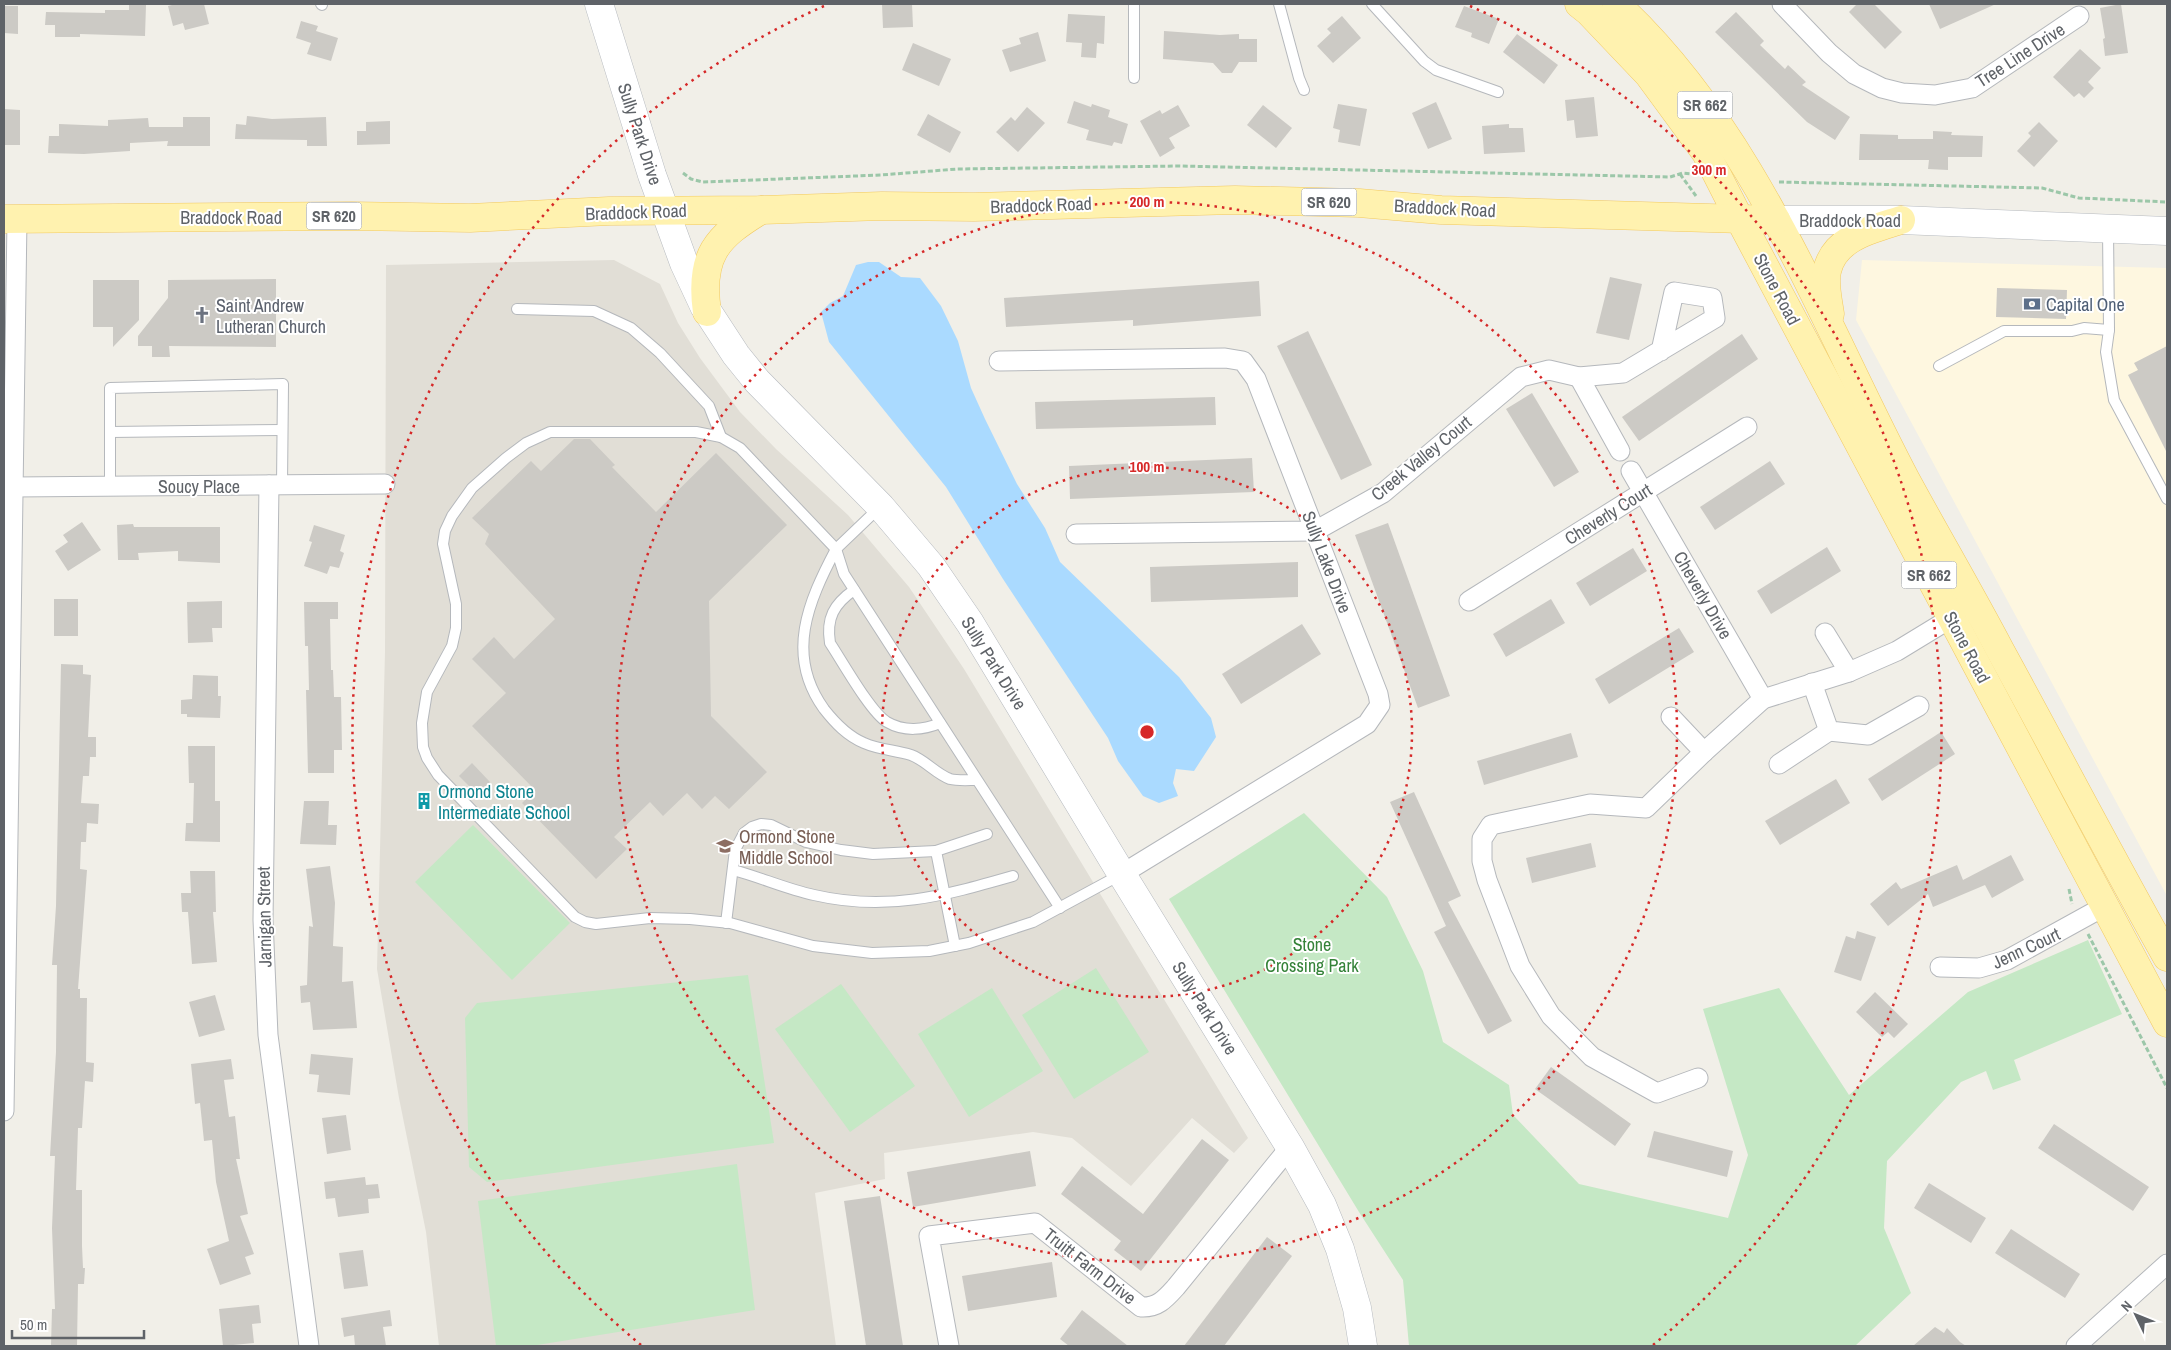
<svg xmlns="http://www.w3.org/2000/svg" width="2171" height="1350" font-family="'Archivo Narrow',sans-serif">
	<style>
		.commercial { fill: #fef7e0 }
		.education { fill: #e1ded6 }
		.green { fill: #c5e8c5 }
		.water { fill: #aadaff }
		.building { fill: #cccac5 }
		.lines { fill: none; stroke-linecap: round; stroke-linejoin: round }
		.lane-casing { stroke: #b5b8bc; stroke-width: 12 }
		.street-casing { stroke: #b5b8bc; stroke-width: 21 }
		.secondary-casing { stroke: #b6babf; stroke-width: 29 }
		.primary-casing { stroke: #f2c960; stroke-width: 29 }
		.path { stroke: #9cc7a9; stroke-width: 3; stroke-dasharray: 5 2.5; stroke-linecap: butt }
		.lane { stroke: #fff; stroke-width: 10 }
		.street { stroke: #fff; stroke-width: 19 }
		.secondary { stroke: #fff; stroke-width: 28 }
		.primary { stroke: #fff2af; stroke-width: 28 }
		.ring { fill: none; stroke: #d62828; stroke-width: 2.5; stroke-dasharray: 2.5 5 }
		.labels { text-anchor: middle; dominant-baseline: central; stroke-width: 4; stroke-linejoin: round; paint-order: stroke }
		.shield { fill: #fff; stroke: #8f9295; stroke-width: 1 }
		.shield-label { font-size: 16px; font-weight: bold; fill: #5f6368 }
		.street-label { font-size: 18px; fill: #5f6368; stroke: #fff }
		.service-label { font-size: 18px; fill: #4e5e75; stroke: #fff; text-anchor: start }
		.worship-label { font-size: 18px; fill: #5b616d; stroke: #fff; text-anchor: start }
		.culture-label { font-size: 18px; fill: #0d838f; stroke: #fff; text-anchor: start }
		.education-label { font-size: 18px; fill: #785e54; stroke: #fff; text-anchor: start }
		.park-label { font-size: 18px; fill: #348238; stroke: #fff }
		.centre { fill: #d62828; stroke: #fff; stroke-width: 2.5 }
		.ring-label { font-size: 15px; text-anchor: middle; font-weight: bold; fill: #d62828; stroke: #fff; stroke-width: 4; stroke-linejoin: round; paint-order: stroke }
	</style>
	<rect width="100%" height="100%" fill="#f1efe8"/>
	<!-- commercial -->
	<path class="commercial" d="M1862,260l305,8v628l-311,-576z"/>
	<!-- education -->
	<path class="education" d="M614,260l46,24 18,39 22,35 40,54 36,37 72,66 61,72 55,82 284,469 -14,15 -42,-35 -61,68 -59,-48 -39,-6 -149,21 1,26 -70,14 21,153h-397l-13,-114 -27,-134 -22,-129 8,-317 1,-387z"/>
	<!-- green -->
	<g class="green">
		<path d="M1304,813l83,84 36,74 20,71 66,43 4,30 66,69 149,34 20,-63 -45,-146 76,-21 70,107 119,-103 120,-52 34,74 -108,46 7,20 -28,10 -7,-19 -25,11 -74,79 -3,67 27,65 -56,53h-446l-6,-66 -44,-68 -190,-313z"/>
		<path d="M473,825l97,98 -58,57 -97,-98z"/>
		<path d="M1096,968l53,84 -75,47 -52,-84z"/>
		<path d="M748,975l26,168 -287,39 -18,-15 -4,-149 12,-15z"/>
		<path d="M841,984l74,102 -65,46 -75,-103z"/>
		<path d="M992,988l51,83 -74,46 -51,-83z"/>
		<path d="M737,1164l18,146 -224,36h-35l-18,-145z"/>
	</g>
	<!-- water -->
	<path class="water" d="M868,262h11l22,15 19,1 21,28 17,35 13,47 14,31 32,65 28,44 15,34 119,115 32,41 5,19 -22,34 -18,-2 -3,14 5,13 -19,7 -16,-7 -25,-35 -10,-23 -105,-159 -57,-92 -117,-145 -8,-30 9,-9 13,-7 13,-31z"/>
	<!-- building -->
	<g class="building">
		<path d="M176,4h28l5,20 -24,6 -2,-7 -10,3 -5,-20z"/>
		<path d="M882,4h30l1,23 -30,1z"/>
		<path d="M1857,4h17l28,28 -17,17 -36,-37z"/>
		<path d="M1929,4h67l-56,25z"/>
		<path d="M2121,4l7,49 -23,3 -2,-17 2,-1 -5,-30z"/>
		<path d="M129,5h17l-1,31 -65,-2v3h-25v-12h-10l1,-13 59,1v-3h24z"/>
		<path d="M4,6h14v28l-14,-1z"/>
		<path d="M1464,6l35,13 -10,25 -18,-7 1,-4 -17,-6z"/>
		<path d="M1736,12l28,29 -4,4 25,24 3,-4 18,17 -4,3 48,32 -15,23 -28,-18 -92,-90z"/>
		<path d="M1068,14l37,2 -1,28 -7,-1 -1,15 -15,-1 1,-14 -16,-1z"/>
		<path d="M1342,16l19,22 -28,25 -16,-17 14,-13 -4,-4z"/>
		<path d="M301,21l17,5 -2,5 22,7 -7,23 -24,-7 4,-11 -15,-5z"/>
		<path d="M1164,31l56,4 19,-1v5h18v23h-18l-7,11h-10l-9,-10 -50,-4z"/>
		<path d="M1038,32l8,29 -36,11 -8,-22 19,-6 -2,-6z"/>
		<path d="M1517,34l41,31 -14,19 -41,-32z"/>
		<path d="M913,43l38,16 -12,27 -37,-16z"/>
		<path d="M2080,49l21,19 -13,14 6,6 -10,10 -5,-5 -5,4 -21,-20z"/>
		<path d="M1594,97l4,39 -22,2 -2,-18 -7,1 -2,-21z"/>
		<path d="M1074,101l17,6 1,-3 18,6 -2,7 20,7 -6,20 -8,-2 -2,4 -26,-6 3,-10 -22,-7z"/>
		<path d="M1436,102l16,37 -24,10 -16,-36z"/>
		<path d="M1338,104l29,5 -7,37 -22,-4 2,-12 -7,-2z"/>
		<path d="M1178,105l12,21 -21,12 6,10 -15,9 -20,-36 20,-11 2,4z"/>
		<path d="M1263,105l29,23 -16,20 -29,-23z"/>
		<path d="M1027,107l18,16 -27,29 -22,-20 15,-15 4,4z"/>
		<path d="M4,109l16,1v35h-16z"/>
		<path d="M928,114l33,18 -11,21 -33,-18z"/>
		<path d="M247,116l25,3 54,-2 1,29h-20v-6l-72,-1 1,-15 10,1z"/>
		<path d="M183,117h27v29h-43l1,-5 -38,2v8l-46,3 -36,-1 1,-17h10v-12l49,2v-6l40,-2 1,9h34z"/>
		<path d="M390,121v23l-33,1v-14h9v-9z"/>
		<path d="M2039,122l19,19 -24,26 -17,-16 14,-15 -3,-3z"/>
		<path d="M1509,124v4h14l2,24 -41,2 -2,-28z"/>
		<path d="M1933,131l19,1 -1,3 32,1 -1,21h-34v13l-20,-1 1,-9h-70l1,-26 38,1v4h35z"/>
		<path d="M1610,277l32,7 -13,56 -33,-7z"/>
		<path d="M276,279v68l-107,-1 1,11h-18v-11h-14v-10l30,-38v-18z"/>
		<path d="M93,280h46v40l-26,27v-20h-20z"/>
		<path d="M1259,281l2,35 -128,10v-6l-127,7 -2,-29z"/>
		<path d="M1997,288l70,2 -1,29 -70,-2z"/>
		<path d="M1308,331l64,134 -31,15 -64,-134z"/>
		<path d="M1742,334l16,25 -119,82 -17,-24z"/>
		<path d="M2167,346v107l-39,-78 10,-5 -4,-7z"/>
		<path d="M1532,393l47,79 -25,15 -48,-78z"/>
		<path d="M1215,397l1,28 -180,4 -1,-27z"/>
		<path d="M574,439h16l25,26 -3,2 44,45 60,-59 71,72 -78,76 2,115 56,56 -38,37 -14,-13 -13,13 -15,-16 -24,23 -13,-14 -36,35 13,12 -31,30 -74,-76 13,-13 -63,-64 34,-33 -34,-34 22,-22 20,22 41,-40 -70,-75 4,-10 -17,-16 59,-57 10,10z"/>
		<path d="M1252,458l2,34 -184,7 -1,-33z"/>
		<path d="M1770,461l15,23 -70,46 -15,-23z"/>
		<path d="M82,522l19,28 -33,21 -13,-20 13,-9 -5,-7z"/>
		<path d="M1388,523l62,173 -32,12 -63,-173z"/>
		<path d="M133,524l1,3h86v36l-42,-2v-10l-40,2 1,7h-21l-1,-35z"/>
		<path d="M314,525l31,10 -5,16 4,2 -5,15 -9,-2 -3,8 -23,-8 8,-24 -3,-1z"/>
		<path d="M1827,547l14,24 -70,43 -14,-23z"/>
		<path d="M1633,548l14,23 -57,35 -14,-23z"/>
		<path d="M1298,562v35l-147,5 -1,-35z"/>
		<rect x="54" y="599" width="24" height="37"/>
		<path d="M1551,599l14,24 -59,34 -13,-23z"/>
		<path d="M222,601v27h-10l1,14 -25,1 -1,-41z"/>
		<path d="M304,602h34v17h-8l1,51h2l1,27h7l1,53h-8v23h-26l-2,-83h3l-1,-44h-3z"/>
		<path d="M1302,624l19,30 -80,50 -19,-30z"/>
		<path d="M1679,628l15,24 -85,52 -14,-25z"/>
		<path d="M61,664l22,1v9l8,1 -3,62h8v20h-6l-1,19h-6l-2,27 18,1 -1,20 -11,-1 -1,19h-5l-1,27 7,1 -9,119h2v9h7l-1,64 8,1 -1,19 -8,-1 -3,47h-4l-2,62h6v56l1,22h2l-1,16h-6l-1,62h-26l1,-37h3l-3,-81 3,-72h-5l6,-104 1,-87h-5l4,-59z"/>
		<path d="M193,675l25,1v20h3l-1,22 -33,-1v-3h-6v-14l11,-1z"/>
		<path d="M1941,732l14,22 -73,47 -14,-22z"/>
		<path d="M1571,733l7,24 -94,28 -7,-24z"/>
		<path d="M188,746h27v55h5v41l-35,-1 1,-18h7l1,-40h-5z"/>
		<path d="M472,763l18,19 -13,12 -18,-18z"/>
		<path d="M1836,779l14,24 -70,42 -15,-24z"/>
		<path d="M1414,792l47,104 -13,6 64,119 -24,13 -54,-102 12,-6 -56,-124z"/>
		<path d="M304,801h25l-1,24h9l-1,20 -36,-1z"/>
		<path d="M1591,843l5,24 -64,16 -6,-25z"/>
		<path d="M2011,855l13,25 -32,18 -7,-13 -52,22 -5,-13 -40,32 -18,-22 26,-22 5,7 56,-24 6,15z"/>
		<path d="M330,866l5,37 -2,43 10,1 -1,35 11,-1 4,47 -44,2 -3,-28 -9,1 -1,-17 7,-1 2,-59 4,1 -7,-58z"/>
		<path d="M190,871h25l1,41h-3l4,50 -25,2 -4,-52h-6l-1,-19h10z"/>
		<path d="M1857,931l19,6 -15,44 -27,-9 12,-36 9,3z"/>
		<path d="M1875,992l33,32 -14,14 -6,-6 -6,5 -26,-25z"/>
		<path d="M215,995l10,35 -26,7 -10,-35z"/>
		<path d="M311,1054l42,4 -3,37 -33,-3 2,-17 -10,-1z"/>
		<path d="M231,1059l3,20 -10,1 5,37 6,-1 5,43h-4l12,55 -8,2 14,38 -9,3 6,17 -31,11 -13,-36 22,-8 -13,-59 -4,-42 -8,1 -4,-38 -5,1 -4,-40z"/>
		<path d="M1551,1067l80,57 -16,22 -80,-57z"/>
		<path d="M346,1115l5,35 -24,4 -5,-36z"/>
		<path d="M2054,1124l95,63 -16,24 -95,-63z"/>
		<path d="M1654,1131l79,20 -6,26 -80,-20z"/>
		<path d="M1202,1139l27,21 -88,111 -27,-21 7,-9 -60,-47 21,-28 61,48z"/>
		<path d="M1030,1151l6,35 -123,21 -6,-35z"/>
		<path d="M365,1177l1,8 12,-1 2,14 -12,1 1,14 -31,4 -3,-19 -9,1 -2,-17z"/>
		<path d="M1929,1183l57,35 -15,25 -57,-35z"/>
		<path d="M880,1196l23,150h-37l-22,-145z"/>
		<path d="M2011,1229l69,45 -15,24 -70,-45z"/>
		<path d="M1267,1237l25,19 -68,90h-40z"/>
		<path d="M363,1250l5,36 -24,3 -5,-36z"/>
		<path d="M1052,1262l5,35 -89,14 -6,-35z"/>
		<path d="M259,1305l2,18 -9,1 2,19 -31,3 -4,-37z"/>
		<path d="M390,1310l2,16 -9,1 3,19h-31l-1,-11 -10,2 -3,-19z"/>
		<path d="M1082,1310l46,36h-59l-9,-7z"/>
		<path d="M1935,1327l9,6 3,-5 13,14 6,4h-53z"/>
	</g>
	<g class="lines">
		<!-- lane casing -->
		<g class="lane-casing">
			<g id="lane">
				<path d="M321,4l1,1"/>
				<path d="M1279,4l20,74 5,12"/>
				<path d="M1372,4l52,57 12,9 62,22"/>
				<path d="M1134,78v-74"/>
				<path d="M2108,229l1,101 -3,22 8,48 53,99"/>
				<path d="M517,309l77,2 37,17 29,25 49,53 12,31"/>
				<path d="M1939,366l65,-35h68l12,-3 25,2"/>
				<path d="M110,432l172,-2"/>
				<path d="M110,486v-98l173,-4 -1,101"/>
				<path d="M880,507l-44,42 -96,-101 -19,-11 -25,-5h-146l-24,11 -20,15 -34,30 -20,28 -7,15 -2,13 13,60v24l-4,18 -25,46 -5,31 1,24 4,11 11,17 137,142 10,5 11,2 54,-6 40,1 40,4 83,23 59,7 57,-2 40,-8 64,-21 87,-47"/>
				<path d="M854,590c-20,14 -28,28 -24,53 12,18 41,70 57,79 17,10 37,8 53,1"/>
				<path d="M977,780c-8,0 -19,1 -27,-1 -14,-5 -25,-19 -39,-24 -16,-5 -31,-5 -47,-12 -17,-7 -29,-20 -40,-34 -39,-54 -16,-107 12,-160l8,25 216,334"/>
				<path d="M733,870c27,7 53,19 81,25 73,17 129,1 199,-19"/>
				<path d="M726,923l9,-73 9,-17 8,-6 9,-3 10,1 35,17 35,8 32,4 63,-3"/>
				<path d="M955,946l-19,-95 51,-17"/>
			</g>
		</g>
		<!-- street casing -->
		<g class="street-casing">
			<g id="street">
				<path d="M1782,4l47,49 25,21 28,14 20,5 33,2 37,-7 107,-72"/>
				<path d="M999,361l226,-3 18,3 13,18 122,315 2,11 -13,19 -245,150"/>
				<path d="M1579,377l41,74"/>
				<path d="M1631,471l132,228"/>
				<path d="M269,485l-6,435 5,115 41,311"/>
				<path d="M13,487l372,-3"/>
				<path d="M1076,534l239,-3 68,-38 138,-116 28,-7 30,7 44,-4 92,-55 -3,-20 -38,-6 -13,59"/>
				<path d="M1469,601l278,-174"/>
				<path d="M1825,633l24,39"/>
				<path d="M1812,683l17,48 39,4 51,-29"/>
				<path d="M1671,717l33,35"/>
				<path d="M1779,764l50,-33"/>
				<path d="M1940,967l39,1 28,-8 98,-54"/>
				<path d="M1698,1078l-41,15 -65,-36 -41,-41 -31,-50 -33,-86 -5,-19v-22l9,-14 99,-21 56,4 58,-56 59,-53 86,-27 48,-21 64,-39"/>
				<path d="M4,1111l13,-892"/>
				<path d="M949,1346l-20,-110 106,-13 106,84c17,1 25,-9 35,-20l114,-140"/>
				<path d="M2076,1346l91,-82"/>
			</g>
		</g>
		<!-- secondary casing -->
		<g class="secondary-casing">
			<g id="secondary">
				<path d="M599,4l53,171 32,88 20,43 32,49 21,26 124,126 50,59 39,57 148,245 172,279 32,58 18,44 17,59 6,38"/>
				<path d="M1776,220h125l266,11"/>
			</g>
		</g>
		<!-- primary casing -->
		<g class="primary-casing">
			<g id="primary">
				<path d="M1579,4l10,8 59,62 58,79 33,65 428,805"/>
				<path d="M1616,4c139,128 204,313 290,476 31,57 64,113 94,170 56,102 110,206 167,307"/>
				<path d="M4,219l348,-3 118,2 139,-7 152,-1 121,-4 92,1 261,-7 124,3 82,7 335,10"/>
				<path d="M707,312c-8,-56 9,-75 54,-102"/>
				<path d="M1830,314c-2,-14 -6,-30 -3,-43 7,-34 46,-42 74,-51"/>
			</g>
		</g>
		<!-- path -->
		<g class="path">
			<path d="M683,173l8,6 12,3 178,-7 76,-6 223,-3 490,11 13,-4 10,1"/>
			<path d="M1680,174l16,22"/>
			<path d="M1779,182l263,6 37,10 88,4"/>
			<path d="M2069,889l3,15"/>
			<path d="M2088,934l79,154"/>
		</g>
		<!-- lane -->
		<use href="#lane" class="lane"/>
		<!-- street -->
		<use href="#street" class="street"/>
		<!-- secondary -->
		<use href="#secondary" class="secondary"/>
		<!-- primary -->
		<use href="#primary" class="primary"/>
	</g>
	<!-- distance rings -->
	<g class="ring">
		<circle cx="1147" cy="732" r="265"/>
		<circle cx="1147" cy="732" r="530"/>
		<path d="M641 1345A795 795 0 0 1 824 6M1470 6A795 795 0 0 1 1653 1345"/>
	</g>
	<!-- icons -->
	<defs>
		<g id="bank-bare" transform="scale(1.35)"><path d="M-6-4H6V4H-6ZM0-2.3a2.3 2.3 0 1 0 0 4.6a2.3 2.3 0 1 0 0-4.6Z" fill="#5c6f8a" stroke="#fff" stroke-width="2.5" paint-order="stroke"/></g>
		<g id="church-bare" transform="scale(1.35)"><path d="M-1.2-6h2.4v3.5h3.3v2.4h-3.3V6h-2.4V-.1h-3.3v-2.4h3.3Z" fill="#6b7280" stroke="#fff" stroke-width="2.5" paint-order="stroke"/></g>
		<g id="building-bare" transform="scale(1.35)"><path d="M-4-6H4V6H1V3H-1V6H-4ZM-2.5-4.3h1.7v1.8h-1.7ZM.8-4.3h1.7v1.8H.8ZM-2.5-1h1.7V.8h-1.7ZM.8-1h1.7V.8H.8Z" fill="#0f9aa8" stroke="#fff" stroke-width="2.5" paint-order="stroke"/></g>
		<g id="school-bare" transform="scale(1.35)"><path d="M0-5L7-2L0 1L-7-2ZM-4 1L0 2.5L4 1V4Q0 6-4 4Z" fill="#8d6e63" stroke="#fff" stroke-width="2.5" paint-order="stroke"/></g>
	</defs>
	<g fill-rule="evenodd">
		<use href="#bank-bare" x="2032" y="304"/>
		<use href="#church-bare" x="202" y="315"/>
		<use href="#building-bare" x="424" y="801"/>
		<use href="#school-bare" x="725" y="846"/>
	</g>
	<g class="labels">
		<!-- shield labels -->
		<g class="shield">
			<rect x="1677.5" y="91.5" width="55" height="27" rx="4"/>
			<rect x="1301.5" y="188.5" width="55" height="27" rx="4"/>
			<rect x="306.5" y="202.5" width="55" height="27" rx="4"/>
			<rect x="1901.5" y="561.5" width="55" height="27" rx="4"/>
		</g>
		<g class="shield-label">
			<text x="1705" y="105">SR 662</text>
			<text x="1329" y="202">SR 620</text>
			<text x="334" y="216">SR 620</text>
			<text x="1929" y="575">SR 662</text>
		</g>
		<!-- street labels -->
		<g class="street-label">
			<text transform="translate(2020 55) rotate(-33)">Tree Line Drive</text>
			<text transform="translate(640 134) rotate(72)">Sully Park Drive</text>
			<text transform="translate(1041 205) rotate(-2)">Braddock Road</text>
			<text transform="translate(1445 208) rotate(3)">Braddock Road</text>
			<text transform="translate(636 212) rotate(-2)">Braddock Road</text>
			<text x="231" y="217">Braddock Road</text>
			<text x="1850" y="220">Braddock Road</text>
			<text transform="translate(1777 289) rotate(62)">Stone Road</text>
			<text transform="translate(1421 458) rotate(-39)">Creek Valley Court</text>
			<text x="199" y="486">Soucy Place</text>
			<text transform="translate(1608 514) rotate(-32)">Cheverly Court</text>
			<text transform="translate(1327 562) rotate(69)">Sully Lake Drive</text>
			<text transform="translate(1703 595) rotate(60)">Cheverly Drive</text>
			<text transform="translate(1967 647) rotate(62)">Stone Road</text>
			<text transform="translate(994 663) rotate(58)">Sully Park Drive</text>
			<text transform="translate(264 917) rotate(-91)">Jarnigan Street</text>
			<text transform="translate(2026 948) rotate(-25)">Jenn Court</text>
			<text transform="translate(1205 1008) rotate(58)">Sully Park Drive</text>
			<text transform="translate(1090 1266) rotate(38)">Truitt Farm Drive</text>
		</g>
		<!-- service labels -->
		<g class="service-label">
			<text x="2046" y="304">Capital One</text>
		</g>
		<!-- worship labels -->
		<g class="worship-label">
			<text x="216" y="305">Saint Andrew<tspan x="216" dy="21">Lutheran Church</tspan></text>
		</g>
		<!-- culture labels -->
		<g class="culture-label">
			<text x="438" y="791">Ormond Stone<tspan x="438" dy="21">Intermediate School</tspan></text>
		</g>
		<!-- education labels -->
		<g class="education-label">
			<text x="739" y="836">Ormond Stone<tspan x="739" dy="21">Middle School</tspan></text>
		</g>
		<!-- park labels -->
		<g class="park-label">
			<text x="1312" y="944">Stone<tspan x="1312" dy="21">Crossing Park</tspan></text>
		</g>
	</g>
	<circle cx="1147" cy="732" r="8" class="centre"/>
	<g class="ring-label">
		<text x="1709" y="175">300 m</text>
		<text x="1147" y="207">200 m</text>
		<text x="1147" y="472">100 m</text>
	</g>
	<!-- border -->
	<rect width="2171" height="1350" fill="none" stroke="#5f6368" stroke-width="10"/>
	<!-- north arrow -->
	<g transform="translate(2136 1315) rotate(313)" stroke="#ffffff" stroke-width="4" paint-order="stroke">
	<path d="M0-4L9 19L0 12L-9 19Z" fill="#5f6368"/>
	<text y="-8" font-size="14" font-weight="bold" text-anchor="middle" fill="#5f6368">N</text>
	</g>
	<!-- scale -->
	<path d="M12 1330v8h132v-8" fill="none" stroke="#5f6368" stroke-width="2.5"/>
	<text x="20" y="1330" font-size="15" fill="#5f6368" stroke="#ffffff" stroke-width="4" paint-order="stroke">50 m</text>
</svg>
